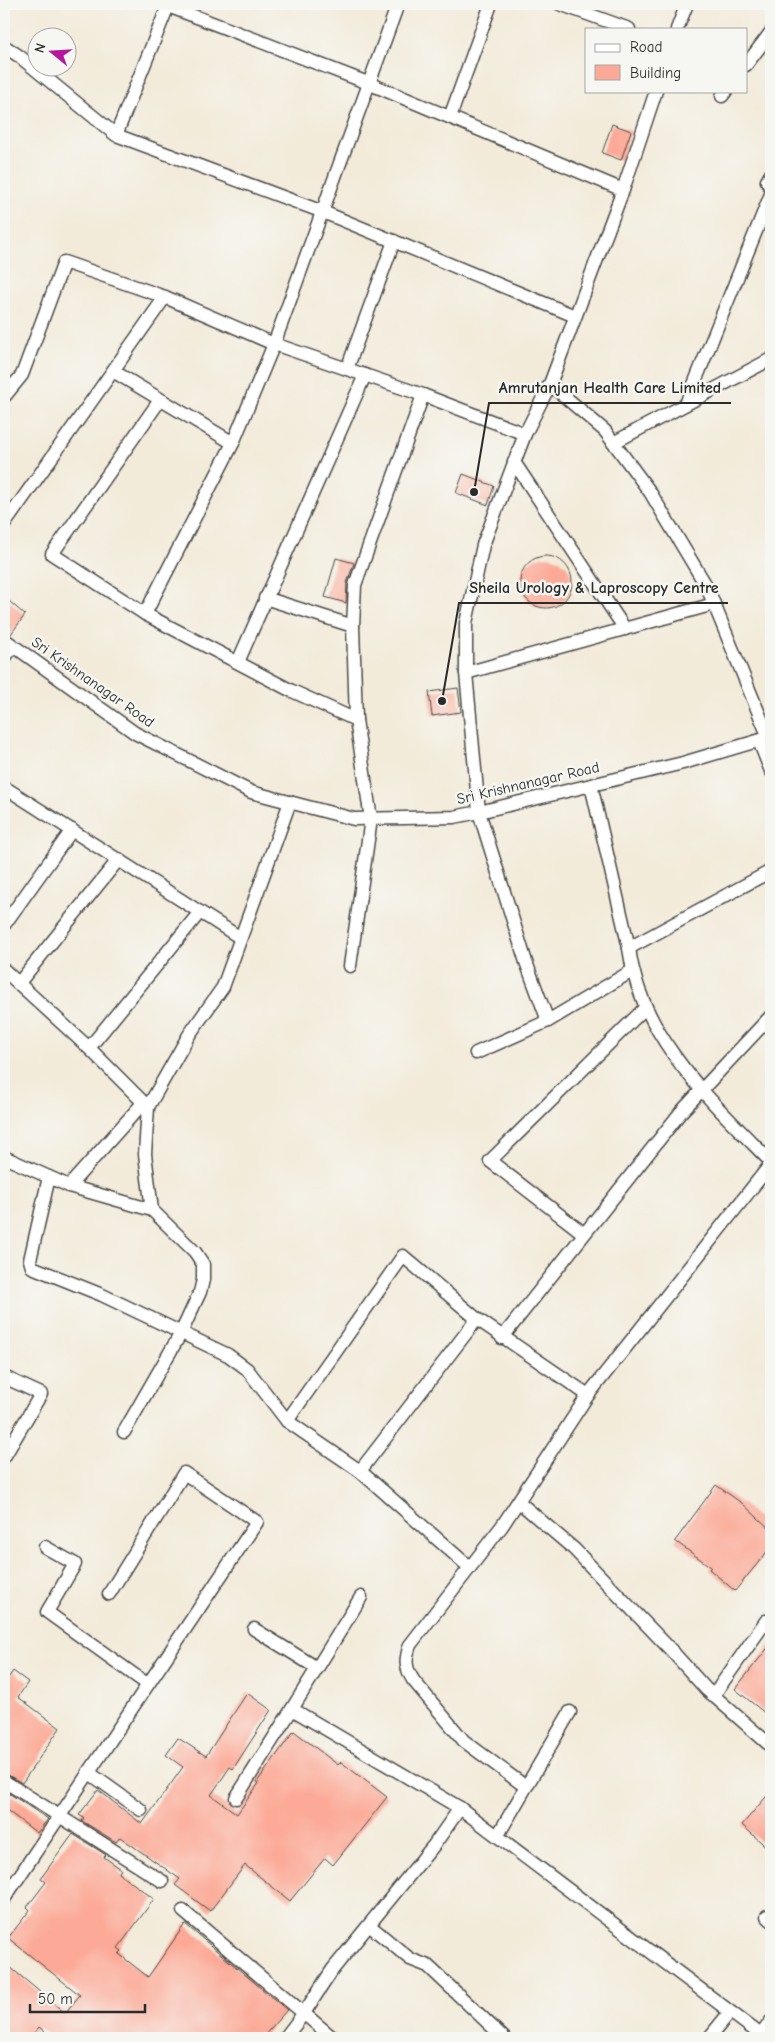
<svg xmlns="http://www.w3.org/2000/svg" width="775" height="2042" font-family="'Comic Neue',sans-serif">
	<style>
		.building { fill: #fcaa97 }
		.lines { fill: none; stroke-linecap: round; stroke-linejoin: round }
		.minor-casing { stroke: #494845; stroke-width: 15 }
		.minor { stroke: #fff; stroke-width: 12 }
		.labels { text-anchor: middle; dominant-baseline: central; stroke-width: 5; stroke-linejoin: round; paint-order: stroke }
		.street-label { font-size: 15px; fill: #2b2b2b; stroke: #f6f6f2 }
		.leader { fill: none; stroke: #2b2b2b; stroke-width: 2 }
		.callout-dot { fill: #2b2b2b; stroke: #f6f6f2; stroke-width: 2 }
		.callout-label { font-size: 16px; text-anchor: middle; font-weight: bold; fill: #2b2b2b; stroke: #f6f6f2; stroke-width: 5; stroke-linejoin: round; paint-order: stroke }
	</style>
	<rect width="100%" height="100%" fill="#f6f6f2"/>
	<filter id="ink" filterUnits="userSpaceOnUse"><feTurbulence type="fractalNoise" baseFrequency=".02" numOctaves="2"/><feDisplacementMap in="SourceGraphic" scale="10" xChannelSelector="R" yChannelSelector="G"/><feConvolveMatrix kernelMatrix="1 2 1 2 8 2 1 2 1" color-interpolation-filters="sRGB"/></filter>
	<filter id="wash" filterUnits="userSpaceOnUse"><feTurbulence type="fractalNoise" baseFrequency=".0096" numOctaves="4" result="noise"/><feDisplacementMap in="SourceGraphic" scale="20" xChannelSelector="R" yChannelSelector="G"/><feGaussianBlur stdDeviation="1.12" result="paint"/><feColorMatrix in="noise" values="0 0 0 0 0 0 0 0 0 0 0 0 0 0 0 0 0 1.4 0 .05"/><feComposite in="paint" operator="in"/></filter>
	<g filter="url(#wash)">
		<rect width="100%" height="100%" fill="#f3ebda"/>
		<g id="blocks">
			<!-- building -->
			<g class="building">
				<path d="M612,124l19,7 -10,29 -19,-7z"/>
				<path d="M463,474l31,12 -6,19 -32,-12z"/>
				<circle cx="546" cy="582" r="26"/>
				<path d="M336,558l18,5 -7,20 -1,20 -21,-6z"/>
				<path d="M9,601l16,14 -14,19 -7,-6v-20z"/>
				<path d="M458,688l3,24 -29,4 -3,-24z"/>
				<path d="M716,1485l27,19 28,26v17l-36,44 -26,-22 2,-2 -36,-26z"/>
				<path d="M771,1644v74l-36,-29z"/>
				<path d="M13,1671l15,11 -10,15 42,31 -38,55 -18,-10v-89z"/>
				<path d="M247,1693l24,17 -38,59 -3,-2 -19,28 26,19 22,-31 -2,-1 37,-51 44,34 3,-3 46,35 -54,68 -8,-7 -35,43 -45,-36 -35,46 -35,-26 5,-6 -60,-42 -4,5 -34,-21 2,-3 -5,-3 19,-25 44,34 41,-57 -17,-12 12,-17 28,18z"/>
				<path d="M4,1790l44,29 -11,14 -32,-24 -1,1z"/>
				<path d="M771,1791v60l-29,-26z"/>
				<path d="M73,1834l33,21 -2,2 17,12 -2,4 35,26 -36,49 4,3 -3,3 29,23 37,-53 102,86 -25,28h-210l-13,-11 -9,11h-26v-76l61,51 15,-18 -72,-57 22,-28 -3,-3 19,-25 -5,-4z"/>
			</g>
		</g>
	</g>
	<g filter="url(#ink)">
		<use href="#blocks" fill-opacity="0" stroke="#494845" stroke-width="1"/>
		<g class="lines">
			<!-- minor casing -->
			<g class="minor-casing">
				<g id="minor">
					<path d="M560,4l69,25"/>
					<path d="M677,29l10,-25"/>
					<path d="M4,46l15,10 97,79"/>
					<path d="M746,65l25,-33"/>
					<path d="M722,96l4,-5"/>
					<path d="M450,117l41,-113"/>
					<path d="M771,174l-4,7 4,8"/>
					<path d="M575,316l-252,-104 -207,-77 52,-129 200,77 255,107"/>
					<path d="M347,369l47,-128"/>
					<path d="M113,371l120,72"/>
					<path d="M550,384l55,47 45,61 57,95 62,151"/>
					<path d="M4,397l18,-22 42,-113 101,35 109,47 149,51 102,39"/>
					<path d="M160,400l-108,154 93,60 145,76 66,30"/>
					<path d="M686,404l85,-210"/>
					<path d="M613,443l158,-84"/>
					<path d="M514,462l111,167"/>
					<path d="M4,525l161,-228"/>
					<path d="M265,598l88,28"/>
					<path d="M145,614l88,-171 41,-99 124,-340"/>
					<path d="M4,639l131,94 116,59 103,27 100,-2 25,-5 204,-49 88,-26"/>
					<path d="M4,659l9,-13"/>
					<path d="M238,662l127,-287"/>
					<path d="M466,673l248,-69"/>
					<path d="M759,741l12,30"/>
					<path d="M591,785l38,163c11,89 82,153 142,214"/>
					<path d="M4,787l235,150"/>
					<path d="M4,925l68,-95"/>
					<path d="M629,948l142,-77"/>
					<path d="M350,966l21,-147 -15,-99 -3,-94 2,-41 68,-190"/>
					<path d="M4,970l85,78 59,59"/>
					<path d="M18,984l101,-125"/>
					<path d="M548,1021l-22,-59 -47,-150 -13,-139v-50l17,-78 42,-111 25,-50 73,-194 33,-99"/>
					<path d="M89,1048l111,-136"/>
					<path d="M476,1053l72,-32 84,-50"/>
					<path d="M4,1157l65,29 83,24"/>
					<path d="M49,1177l-19,83 2,7 70,28 126,60 19,14 40,52 73,50 108,95"/>
					<path d="M69,1186l74,-83"/>
					<path d="M583,1233l-93,-72 155,-153"/>
					<path d="M502,1338l179,-226 90,-96"/>
					<path d="M4,1377l37,17 -37,63"/>
					<path d="M287,1421l116,-165 74,63 111,76"/>
					<path d="M124,1432l57,-99 19,-41 3,-12v-16l-8,-12 -43,-42 -7,-56 3,-47 41,-72 34,-48 67,-185"/>
					<path d="M360,1471l117,-152"/>
					<path d="M519,1502l55,47 97,101 35,39 65,57"/>
					<path d="M45,1547l30,17 -28,48 100,72"/>
					<path d="M254,1629l63,39"/>
					<path d="M713,1696l53,-75"/>
					<path d="M292,1709l69,-112"/>
					<path d="M88,1772l53,38"/>
					<path d="M4,1781l158,100"/>
					<path d="M526,1787l44,-75"/>
					<path d="M236,1798l56,-89 168,99 305,230"/>
					<path d="M498,1835l28,-48 -62,-46 -51,-61c-8,-13 -8,-20 -3,-35l92,-119 86,-131 183,-231"/>
					<path d="M4,1899l253,-377 -73,-49 -75,121"/>
					<path d="M183,1911l150,127"/>
					<path d="M767,1916l4,4"/>
					<path d="M369,1925l41,34 18,7 76,72"/>
					<path d="M761,2035l10,-14"/>
					<path d="M285,2038l19,-25 29,-44 101,-124 26,-37"/>
					<path d="M709,2038l21,-26"/>
				</g>
			</g>
			<!-- minor -->
			<use href="#minor" class="minor"/>
		</g>
	</g>
	<g class="labels">
		<!-- street labels -->
		<g class="street-label">
			<text transform="translate(93 682) rotate(35)">Sri Krishnanagar Road</text>
			<text transform="translate(528 783) rotate(-13)">Sri Krishnanagar Road</text>
		</g>
	</g>
	<!-- callouts -->
	<path class="leader" d="M474 492L489 403H731M442 701L459 603H728"/>
	<g class="callout-dot">
		<circle cx="474" cy="492" r="5"/>
		<circle cx="442" cy="701" r="5"/>
	</g>
	<g class="callout-label">
		<text x="610" y="393">Amrutanjan Health Care Limited</text>
		<text x="594" y="593">Sheila Urology &amp; Laproscopy Centre</text>
	</g>
	<!-- margin -->
	<rect width="775" height="2042" fill="none" stroke="#f6f6f2" stroke-width="20"/>
	<!-- legend -->
	<rect x="585" y="28" width="162" height="65" fill="#f6f6f2" stroke="#a5a5a2"/>
	<rect x="595" y="44" width="25" height="8" fill="#ffffff" stroke="#a5a5a2"/>
	<text x="630" y="52" font-size="15" fill="#2b2b2b">Road</text>
	<rect x="595" y="65" width="25" height="15" fill="#fcaa97" stroke="#a5a5a2"/>
	<text x="630" y="78" font-size="15" fill="#2b2b2b">Building</text>
	<!-- north arrow -->
	<g transform="translate(52 52) rotate(288)"><circle r="24" fill="#f6f6f2" stroke="#a5a5a2"/>
	<path d="M0-4L9 19L0 12L-9 19Z" fill="#b5179e"/>
	<text y="-8" font-size="14" font-weight="bold" text-anchor="middle" fill="#2b2b2b">N</text>
	</g>
	<!-- scale -->
	<path d="M30 2004v8h115v-8" fill="none" stroke="#2b2b2b" stroke-width="2.5"/>
	<text x="38" y="2004" font-size="15" fill="#2b2b2b" stroke="#f6f6f2" stroke-width="4" paint-order="stroke">50 m</text>
</svg>
